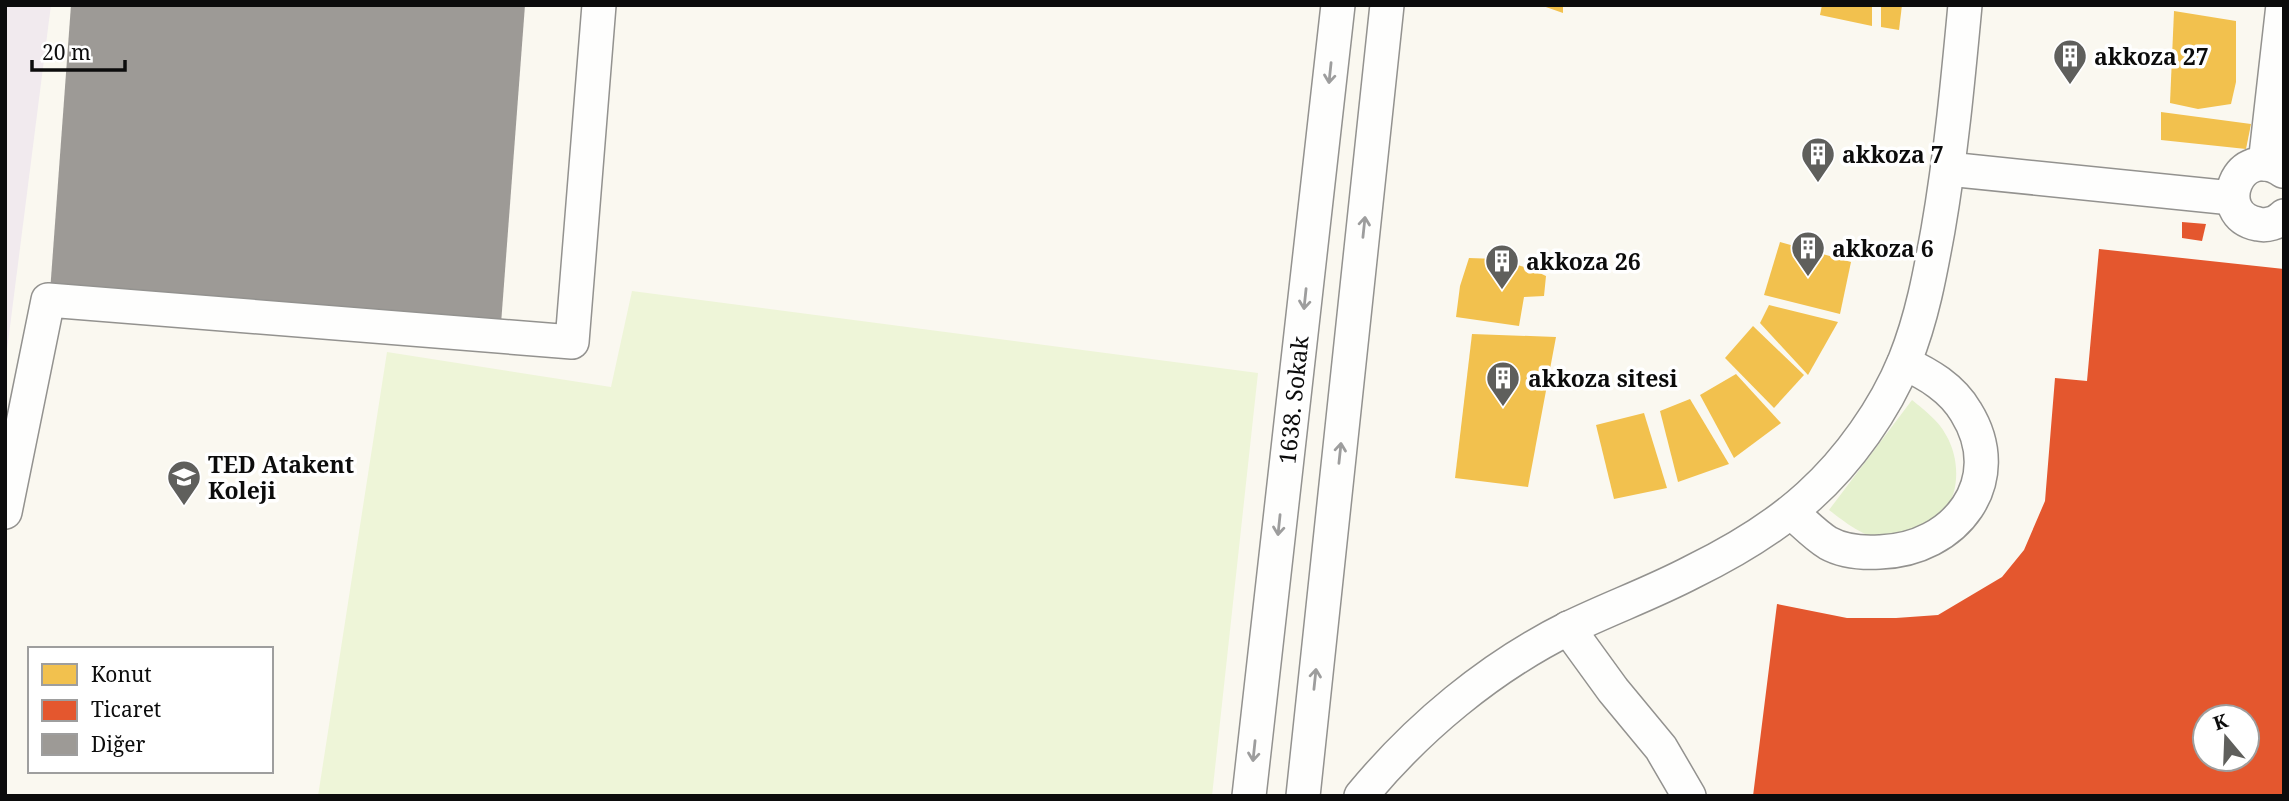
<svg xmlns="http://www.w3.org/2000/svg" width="2289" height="801" font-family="'Noto Serif',serif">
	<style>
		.industrial { fill: #f1eaee }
		.green { fill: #e5f1ce }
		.pitch { fill: #eef5d8 }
		.homes { fill: #f2c14e }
		.shops { fill: #e4572e; fill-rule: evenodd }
		.building { fill: #9d9a96 }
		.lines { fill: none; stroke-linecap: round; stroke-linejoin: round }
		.minor-casing { stroke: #93928f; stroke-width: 36 }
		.minor { stroke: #fefefd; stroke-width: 33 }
		.oneway { stroke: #9d9d9d }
		.labels { text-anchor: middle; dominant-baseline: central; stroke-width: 7; stroke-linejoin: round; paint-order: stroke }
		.poi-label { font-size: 23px; font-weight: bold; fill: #0c0c0c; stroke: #fff; text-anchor: start }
		.street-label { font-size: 23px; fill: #0c0c0c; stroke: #fff }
	</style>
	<rect width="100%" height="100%" fill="#faf8f0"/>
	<!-- industrial -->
	<path class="industrial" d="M5,5h46l-46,361z"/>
	<!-- green -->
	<path class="green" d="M1912,400c12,10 26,20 34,35 17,29 14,73 -18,92 -5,3 -14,4 -20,6 -7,2 -15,6 -21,6 -22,0 -42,-17 -58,-29z"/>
	<!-- pitch -->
	<path class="pitch" d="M632,291l626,82 -46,423h-894l69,-444 224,35z"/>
	<!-- homes -->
	<g class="homes">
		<path d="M1543,5h20v8l-20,-7z"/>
		<path d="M1822,5h50v21l-52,-11z"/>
		<path d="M1881,5h21l-3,25 -18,-3z"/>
		<path d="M2174,11l62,10v61l-5,22 -33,5 -28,-6z"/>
		<path d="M2161,112l90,12 -5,25 -85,-9z"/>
		<path d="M1780,242l71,20 -11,52 -76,-19z"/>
		<path d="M1469,258l28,1 34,10 15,7 -2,20 -20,1 -5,29 -63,-9 4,-31z"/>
		<path d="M1769,305l69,17 -30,53 -48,-52z"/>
		<path d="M1753,326l51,49 -30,33 -49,-50z"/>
		<path d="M1472,334l84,3 -28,150 -73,-9z"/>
		<path d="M1736,374l45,49 -47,35 -34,-63z"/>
		<path d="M1690,399l39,65 -51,18 -18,-71z"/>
		<path d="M1644,413l23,75 -53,11 -18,-74z"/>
		<path d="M2102,417l182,20v118l-199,-31z"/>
	</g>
	<!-- shops -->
	<g class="shops">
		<path d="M2182,222l24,2 -4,17 -20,-3z"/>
		<path d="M2099,249l185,20v527h-531l24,-192 70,14h49l42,-3 64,-38 22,-27 21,-49 10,-123 32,3zM2205,717h42v42h-42z"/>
	</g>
	<!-- building -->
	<path class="building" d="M71,5h454l-24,319 -451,-32z"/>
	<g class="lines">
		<!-- minor casing -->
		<g class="minor-casing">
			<g id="minor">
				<path d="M2265,164l18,-159"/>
				<path d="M1948,169l284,29"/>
				<path d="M2283,171c-45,-30 -73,44 -25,53 9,2 19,-1 26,-8"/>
				<path d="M5,512l43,-212 524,42 27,-337"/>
				<path d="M1791,512c12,10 24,23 37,31 16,9 34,10 52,9 75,-2 129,-71 86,-140 -14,-24 -38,-38 -62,-49"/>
				<path d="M1568,628l45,62 48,58 28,48"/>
				<path d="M1249,796l89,-791"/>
				<path d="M1303,796l84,-791"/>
				<path d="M1361,796c56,-68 129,-129 208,-168 41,-20 83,-35 123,-56 41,-20 83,-45 117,-76 40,-36 76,-87 96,-136 17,-42 25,-86 33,-130 13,-75 20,-150 27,-225"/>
			</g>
		</g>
		<!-- minor -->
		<use href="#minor" class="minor"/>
	</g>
	<!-- one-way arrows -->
	<defs><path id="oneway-shaft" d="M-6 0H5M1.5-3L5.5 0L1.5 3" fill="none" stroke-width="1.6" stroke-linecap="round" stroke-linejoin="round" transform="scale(1.75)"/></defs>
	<g class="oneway">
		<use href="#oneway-shaft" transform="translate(1330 73) rotate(96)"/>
		<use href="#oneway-shaft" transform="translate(1364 227) rotate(-84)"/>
		<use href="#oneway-shaft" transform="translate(1305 299) rotate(96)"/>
		<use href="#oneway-shaft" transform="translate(1340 453) rotate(-84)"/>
		<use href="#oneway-shaft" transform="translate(1279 525) rotate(96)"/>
		<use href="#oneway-shaft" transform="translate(1315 679) rotate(-84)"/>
		<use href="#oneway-shaft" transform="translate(1254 751) rotate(96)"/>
	</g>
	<!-- icons -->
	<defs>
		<g id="building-pin" transform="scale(1.75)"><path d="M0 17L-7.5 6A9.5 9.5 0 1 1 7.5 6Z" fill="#5f5f5c" stroke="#fff"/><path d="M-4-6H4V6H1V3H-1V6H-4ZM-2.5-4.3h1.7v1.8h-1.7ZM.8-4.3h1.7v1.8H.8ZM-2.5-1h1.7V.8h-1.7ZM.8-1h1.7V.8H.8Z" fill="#fff"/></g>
		<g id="school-pin" transform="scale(1.75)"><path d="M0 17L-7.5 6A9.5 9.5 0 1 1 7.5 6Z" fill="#5f5f5c" stroke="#fff"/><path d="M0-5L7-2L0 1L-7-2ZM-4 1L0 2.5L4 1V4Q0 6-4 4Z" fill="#fff"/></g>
	</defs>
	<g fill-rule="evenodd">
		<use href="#building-pin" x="2070" y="56"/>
		<use href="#building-pin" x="1818" y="154"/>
		<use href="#building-pin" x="1808" y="248"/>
		<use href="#building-pin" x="1502" y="261"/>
		<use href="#building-pin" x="1503" y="378"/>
		<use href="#school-pin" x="184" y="477"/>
	</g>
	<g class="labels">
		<!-- poi labels -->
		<g class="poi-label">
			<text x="2094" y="56">akkoza 27</text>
			<text x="1842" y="154">akkoza 7</text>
			<text x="1832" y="248">akkoza 6</text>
			<text x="1526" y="261">akkoza 26</text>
			<text x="1528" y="378">akkoza sitesi</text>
			<text x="208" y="464">TED Atakent<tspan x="208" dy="26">Koleji</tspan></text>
		</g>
		<!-- street labels -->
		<g class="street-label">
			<text transform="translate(1293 400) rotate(-84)">1638. Sokak</text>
		</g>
	</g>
	<!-- border -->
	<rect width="2289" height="801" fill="none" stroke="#0c0c0c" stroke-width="14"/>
	<!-- legend -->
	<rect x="28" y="647" width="245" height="126" fill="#ffffff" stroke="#9e9e9e" stroke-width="2"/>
	<rect x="42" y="664" width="35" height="21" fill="#f2c14e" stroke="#9e9e9e" stroke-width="2"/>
	<text x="91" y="682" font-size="21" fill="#0c0c0c">Konut</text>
	<rect x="42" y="700" width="35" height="21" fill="#e4572e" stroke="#9e9e9e" stroke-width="2"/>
	<text x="91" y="717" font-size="21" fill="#0c0c0c">Ticaret</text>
	<rect x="42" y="734" width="35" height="21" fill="#9d9a96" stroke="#9e9e9e" stroke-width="2"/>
	<text x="91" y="752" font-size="21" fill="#0c0c0c">Diğer</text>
	<!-- north arrow -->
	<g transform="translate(2226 738) rotate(341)"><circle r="33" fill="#ffffff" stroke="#9e9e9e" stroke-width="2"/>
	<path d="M0-5L12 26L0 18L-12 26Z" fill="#5f5f5c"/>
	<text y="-10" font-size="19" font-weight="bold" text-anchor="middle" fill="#0c0c0c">K</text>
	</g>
	<!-- scale -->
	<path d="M32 60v10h93v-10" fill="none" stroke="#0c0c0c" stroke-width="3.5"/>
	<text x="42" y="60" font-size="21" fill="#0c0c0c" stroke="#ffffff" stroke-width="5" paint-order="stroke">20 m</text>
</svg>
